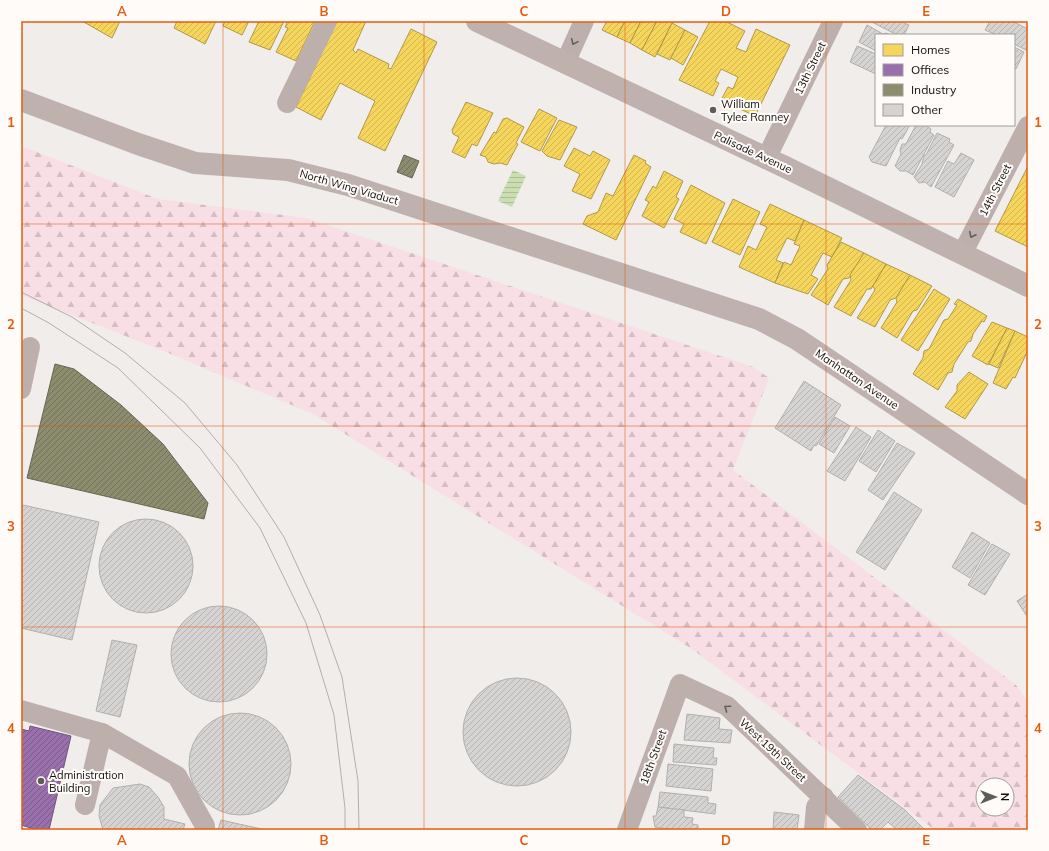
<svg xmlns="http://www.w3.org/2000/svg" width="1049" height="851" font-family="Mulish,sans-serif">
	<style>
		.forest { fill: url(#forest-firs); fill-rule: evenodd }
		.water { fill: url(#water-rules) }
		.homes { fill: url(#homes-hatch); stroke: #b19a45 }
		.offices { fill: url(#offices-hatch); stroke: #70537c }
		.industry { fill: url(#industry-hatch); stroke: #676651 }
		.building { fill: url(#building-hatch); stroke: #b2b0ae }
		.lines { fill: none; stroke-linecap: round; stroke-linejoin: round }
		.minor { stroke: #bdafac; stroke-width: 20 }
		.major { stroke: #beb1ae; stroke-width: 22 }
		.tram { stroke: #b6adab; stroke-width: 1 }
		.oneway { stroke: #675f5d }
		.grid { fill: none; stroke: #e8590c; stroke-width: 1; stroke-opacity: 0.55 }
		.poi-dot { fill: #5f5d5b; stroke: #fffbf8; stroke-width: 1.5 }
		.labels { text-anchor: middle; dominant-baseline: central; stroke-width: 4; stroke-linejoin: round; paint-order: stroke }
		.street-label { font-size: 11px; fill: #110f0e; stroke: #fffbf8 }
		.poi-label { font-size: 11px; fill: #110f0e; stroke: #fffbf8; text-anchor: start }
		.neatline { fill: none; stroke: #e8590c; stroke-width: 1.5 }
		.grid-label { font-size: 13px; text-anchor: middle; font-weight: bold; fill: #e8590c }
	</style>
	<defs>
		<pattern id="forest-firs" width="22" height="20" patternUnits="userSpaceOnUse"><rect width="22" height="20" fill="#f8dee5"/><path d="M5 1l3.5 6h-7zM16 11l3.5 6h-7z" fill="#d4bdc3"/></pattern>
		<pattern id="water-rules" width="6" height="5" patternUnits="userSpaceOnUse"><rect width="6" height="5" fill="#cadeb2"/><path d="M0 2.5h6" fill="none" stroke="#acbd98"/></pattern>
		<pattern id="homes-hatch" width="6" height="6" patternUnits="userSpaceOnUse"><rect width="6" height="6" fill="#f6d55c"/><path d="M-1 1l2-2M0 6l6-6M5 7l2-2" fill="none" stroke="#d2b64f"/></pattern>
		<pattern id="offices-hatch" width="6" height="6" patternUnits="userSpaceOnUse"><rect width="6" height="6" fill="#9970ab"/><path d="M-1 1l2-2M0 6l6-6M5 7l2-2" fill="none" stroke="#7b5a8a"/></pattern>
		<pattern id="industry-hatch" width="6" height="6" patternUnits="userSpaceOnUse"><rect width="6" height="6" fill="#8c8c6e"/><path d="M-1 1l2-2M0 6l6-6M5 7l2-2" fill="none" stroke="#717159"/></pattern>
		<pattern id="building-hatch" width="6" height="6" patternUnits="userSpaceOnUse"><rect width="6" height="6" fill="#d5d4d2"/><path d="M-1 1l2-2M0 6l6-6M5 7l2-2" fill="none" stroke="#b6b5b3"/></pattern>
	</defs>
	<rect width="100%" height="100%" fill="#f0edeb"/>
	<!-- forest -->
	<path class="forest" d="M21,146l137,53 148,19 447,149 16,11 -36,92 283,215 12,17v128h-93l-243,-181 -379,-235 -147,-62 -145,-57zM983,785h24v24h-24z"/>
	<!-- water -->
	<path class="water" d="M513,170l13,6 -14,31 -14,-6z"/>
	<!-- homes -->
	<g class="homes">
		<path d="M82,21h38l-8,17z"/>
		<path d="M177,21h39l-11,23 -31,-16z"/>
		<path d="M225,21h24l-7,14 -19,-9z"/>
		<path d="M259,21h25l-14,29 -21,-8z"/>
		<path d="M288,21h27l-19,40 -20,-9 12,-24 -3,-1z"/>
		<path d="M337,21h29l-13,29 3,3 2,-4 31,15 -1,4 3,1 20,-40 26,13 -52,109 -27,-13 17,-37 -35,-18 -19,37 -25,-13z"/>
		<path d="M607,21h18l-8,16 -15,-7z"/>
		<path d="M625,21h16l-11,22 -13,-6z"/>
		<path d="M641,21h16l-15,29 -12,-7z"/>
		<path d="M657,21h16l-18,36 -13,-7z"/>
		<path d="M710,21h15l20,10 -9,17 10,4 10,-23 34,16 -35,71 -34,-16 7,-13 5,2 5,-12 -17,-8 -6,12 4,2 -6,13 -34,-16z"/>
		<path d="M672,23l13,7 -15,30 -13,-6z"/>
		<path d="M685,30l13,7 -15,28 -12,-7z"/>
		<path d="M466,102l27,11 -16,33 -5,-2 -7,14 -13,-6 7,-15 -6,-3 -1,-4z"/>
		<path d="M539,109l18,9 -17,33 -19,-9z"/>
		<path d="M507,118l17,9 -8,16 2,1 -11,21 -7,-2 -6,1 -6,-2 -2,-5 -6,-2 14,-23 2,1 7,-14z"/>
		<path d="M559,120l18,7 -17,33 -13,-4 -5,-5z"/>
		<path d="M574,148l16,8 3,-5 17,9 -19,39 -19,-8 8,-17 -16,-8z"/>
		<path d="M634,155l12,6 -1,2 6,4 -35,73 -33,-16 4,-8 11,-4 8,-19 7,3z"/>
		<path d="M1028,166v81l-33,-16z"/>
		<path d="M664,171l19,10 -7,16 3,2 -15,29 -22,-12 7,-14 -4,-2 8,-14 3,2z"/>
		<path d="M691,185l34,18 -19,41 -26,-12 4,-8 -10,-5z"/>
		<path d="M733,199l27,13 -20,43 -28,-13z"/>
		<path d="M770,204l34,16 -9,21 -8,-3 -11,22 7,3 -8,20 -36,-16 9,-21 8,4 11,-23 -7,-3z"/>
		<path d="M804,220l38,18 -10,19 -9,-4 -12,22 7,4 -10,15 -33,-11 9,-21 7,3 9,-19 -6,-2z"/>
		<path d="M841,242l23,11 -15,25 -6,1 -15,26 -17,-10 17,-26 -1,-4z"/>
		<path d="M864,253l22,11 -15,25h-4l-16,27 -17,-9 17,-27 -1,-5z"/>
		<path d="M886,264l24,11 -14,23 -6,2 -15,27 -18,-9 18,-28 -2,-4z"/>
		<path d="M910,275l22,11 -15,24 -4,1 -16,27 -16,-10 16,-26 -1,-4z"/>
		<path d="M934,289l16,10 -32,52 -17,-11z"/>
		<path d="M958,299l29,17 -3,6 -2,-1 -9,13 -2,7 -3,1 -14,22 -2,8 -4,1 -10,17 -25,-16 10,-16 1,-7 5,-2 15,-29 4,-1 9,-14 -3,-1z"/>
		<path d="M992,322l15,6 -19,37 -16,-9z"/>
		<path d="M1007,328l8,3 -17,37 -9,-4z"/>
		<path d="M1015,331l13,6v13l-13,28 -2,-1 -7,12 -13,-6z"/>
		<path d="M969,372l19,12 -23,35 -20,-12 12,-16v-6z"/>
	</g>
	<!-- offices -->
	<path class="offices" d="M30,726l41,10 -22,94h-12l-16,-5v-96l8,2z"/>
	<!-- industry -->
	<g class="industry">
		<path d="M404,155l15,6 -7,17 -15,-6z"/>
		<path d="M55,364l19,5 47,36 42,39 45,59 -4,16 -177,-41z"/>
	</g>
	<!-- building -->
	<g class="building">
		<path d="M870,21h30l9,4 -5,10h-7z"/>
		<path d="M990,21h22l16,8v22l-14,-7v-9h-17l-12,-5z"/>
		<path d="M867,25l16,9 3,-1 5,2h-15v16l-17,-9z"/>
		<path d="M857,46l19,8v20l-26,-12z"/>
		<path d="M1014,47l10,5 -8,17 -2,-1z"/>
		<path d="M886,125h24l-8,14 -2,-1 -14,28 -14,-4 -3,-5z"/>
		<path d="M916,125h9l6,4 -1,3 4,3 -21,40 -7,-4h-6l-5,-5 6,-12 -1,-4 2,-6h4z"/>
		<path d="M937,133l13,6 -1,3 5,3 -23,42 -6,-5 -6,1 -5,-6 8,-13 2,-9h2z"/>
		<path d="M961,153l13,7 -20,37 -19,-10 13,-26 6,3z"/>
		<path d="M804,381l37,24 -25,41 -2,-1 -3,6 -36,-23z"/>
		<path d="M835,417l15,9 -16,27 -15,-9z"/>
		<path d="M856,427l15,10 -26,44 -18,-10z"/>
		<path d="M878,430l17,11 -19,31 -17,-11z"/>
		<path d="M897,443l18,10 -32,47 -15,-10z"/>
		<path d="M894,492l28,18 -37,60 -29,-18z"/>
		<path d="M23,505l76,17 -27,118 -51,-12v-116z"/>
		<circle cx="146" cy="566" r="47"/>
		<path d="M972,532l18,11 -20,35 -18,-11z"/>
		<path d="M992,544l18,10 -25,41 -17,-10z"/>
		<path d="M1028,594v24l-11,-17z"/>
		<circle cx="219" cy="654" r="48"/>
		<path d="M112,640l25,5 -17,72 -24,-6z"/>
		<circle cx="517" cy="732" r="54"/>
		<circle cx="240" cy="764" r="51"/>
		<path d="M687,714l33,4 -1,11 13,1 -2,13 -46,-3z"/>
		<path d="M674,744l40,4 -1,10h4l-1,7 -43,-3z"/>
		<path d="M668,764l45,5 -2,22 -45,-5z"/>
		<path d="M858,775l47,35 20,20h-28l-9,-8 -8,8h-8l-34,-33z"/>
		<path d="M140,784l9,3 9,10 6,10v12l21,5 -2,6h-80l-4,-14 1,-11 13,-17z"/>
		<path d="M660,792l48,5v6l8,1 -1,10 -57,-7z"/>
		<path d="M658,807l26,3v7l9,1 -1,6 6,1v5h-24l-19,-3 -2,-11h3z"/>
		<path d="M774,812l25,3 -2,15h-24z"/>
		<path d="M221,820l45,10h-48z"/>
	</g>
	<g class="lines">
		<!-- minor -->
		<g class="minor">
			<path d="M565,63l19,-42"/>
			<path d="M287,103l40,-82"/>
			<path d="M766,159l67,-138"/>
			<path d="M962,254l66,-128"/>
			<path d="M21,389l9,-42"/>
			<path d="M21,710l81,23 75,43 28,50v4"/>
			<path d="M85,805l17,-72"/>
			<path d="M627,830l53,-146 47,22 130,124"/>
			<path d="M814,830l2,-23 8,-10"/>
		</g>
		<!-- major -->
		<g class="major">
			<path d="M477,21l306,145 245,120"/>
			<path d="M21,100l117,44 57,19 93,7 60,15 411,134 38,20 231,155"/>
		</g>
		<!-- tram -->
		<g class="tram">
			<path d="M21,292l51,25 53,36 60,50 52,62 47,72 36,78 22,62 16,104 1,49"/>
			<path d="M21,308l28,15 69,45 82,80 60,80 46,95 28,92 11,93v22"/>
		</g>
	</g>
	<!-- one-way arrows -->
	<defs><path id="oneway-chevron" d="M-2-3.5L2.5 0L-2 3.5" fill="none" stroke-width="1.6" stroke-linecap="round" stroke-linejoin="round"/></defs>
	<g class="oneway">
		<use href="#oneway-chevron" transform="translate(574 42) rotate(114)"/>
		<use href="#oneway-chevron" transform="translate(972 235) rotate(117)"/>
		<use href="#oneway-chevron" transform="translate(727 708) rotate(-145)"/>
	</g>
	<!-- grid -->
	<path class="grid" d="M223,21v809M424,21v809M625,21v809M826,21v809M21,224h1007M21,426h1007M21,627h1007"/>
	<!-- markers -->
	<g class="poi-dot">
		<circle cx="713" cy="110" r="4"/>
		<circle cx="41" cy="781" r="4"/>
	</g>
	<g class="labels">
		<!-- street labels -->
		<g class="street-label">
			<text transform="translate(810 68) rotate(-64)">13th Street</text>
			<text transform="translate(753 152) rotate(25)">Palisade Avenue</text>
			<text transform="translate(349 187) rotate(16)">North Wing Viaduct</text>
			<text transform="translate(995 190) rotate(-63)">14th Street</text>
			<text transform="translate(857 379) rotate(34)">Manhattan Avenue</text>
			<text transform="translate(773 750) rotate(43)">West 19th Street</text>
			<text transform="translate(653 757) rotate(-70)">18th Street</text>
		</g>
		<!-- poi labels -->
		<g class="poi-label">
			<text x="721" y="104">William<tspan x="721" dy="13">Tylee Ranney</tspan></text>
			<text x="49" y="775">Administration<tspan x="49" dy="13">Building</tspan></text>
		</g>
	</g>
	<!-- border -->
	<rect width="1049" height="851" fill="none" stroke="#fffbf8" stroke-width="44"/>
	<!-- legend -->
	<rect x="875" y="34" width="140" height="92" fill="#fffbf8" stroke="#a09d9a"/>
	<rect x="883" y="44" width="20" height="12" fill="#f6d55c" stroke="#a09d9a"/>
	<text x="911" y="54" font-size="12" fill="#110f0e">Homes</text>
	<rect x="883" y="64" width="20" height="12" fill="#9970ab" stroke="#a09d9a"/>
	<text x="911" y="74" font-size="12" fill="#110f0e">Offices</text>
	<rect x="883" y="84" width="20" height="12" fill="#8c8c6e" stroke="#a09d9a"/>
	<text x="911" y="94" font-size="12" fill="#110f0e">Industry</text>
	<rect x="883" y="104" width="20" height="12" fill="#d5d4d2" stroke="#a09d9a"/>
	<text x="911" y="114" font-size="12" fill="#110f0e">Other</text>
	<!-- north arrow -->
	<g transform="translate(995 797) rotate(90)"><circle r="19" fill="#fffbf8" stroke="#a09d9a"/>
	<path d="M0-3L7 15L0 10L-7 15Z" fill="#5f5d5b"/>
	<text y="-6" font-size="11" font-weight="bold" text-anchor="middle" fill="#110f0e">N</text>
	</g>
	<rect x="22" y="22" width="1005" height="807" class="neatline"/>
	<g class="grid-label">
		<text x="122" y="16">A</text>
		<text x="324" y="16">B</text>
		<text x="524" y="16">C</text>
		<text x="726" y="16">D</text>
		<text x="926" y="16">E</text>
		<text x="11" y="127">1</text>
		<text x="1038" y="127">1</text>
		<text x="11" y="329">2</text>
		<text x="1038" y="329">2</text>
		<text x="11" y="531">3</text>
		<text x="1038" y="531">3</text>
		<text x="11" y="733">4</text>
		<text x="1038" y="733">4</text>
		<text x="122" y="845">A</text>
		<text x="324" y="845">B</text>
		<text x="524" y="845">C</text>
		<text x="726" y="845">D</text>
		<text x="926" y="845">E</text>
	</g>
</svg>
